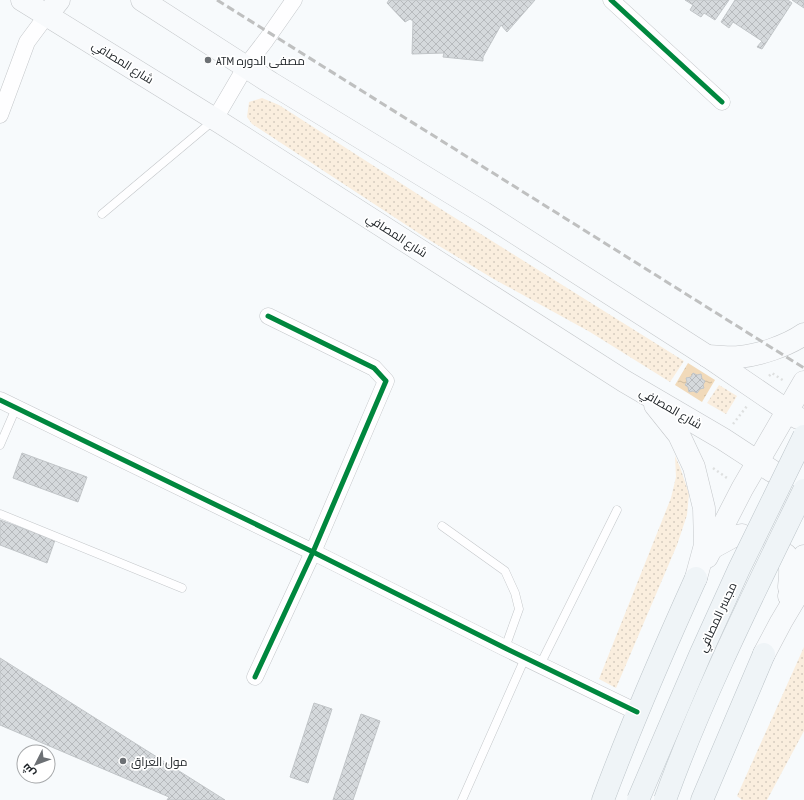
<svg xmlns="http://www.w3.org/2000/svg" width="804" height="800" font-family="'PT Sans Narrow',Cairo,sans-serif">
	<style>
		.grass { fill: url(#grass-dots) }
		.water { fill: url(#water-ripples) }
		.building { fill: url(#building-cross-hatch); stroke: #c1c5c8 }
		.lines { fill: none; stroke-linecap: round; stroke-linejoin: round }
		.service-casing { stroke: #c4c7ca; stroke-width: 9 }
		.minor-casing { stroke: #c4c7ca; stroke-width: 17 }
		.secondary-casing { stroke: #c4c7ca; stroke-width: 23 }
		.trunk-casing { stroke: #bdc5ca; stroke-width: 23 }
		.path { stroke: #dee0e0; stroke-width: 2.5; stroke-dasharray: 2 3; stroke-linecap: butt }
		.service { stroke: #fefeff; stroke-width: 8 }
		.minor { stroke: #fefeff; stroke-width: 16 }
		.secondary { stroke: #f8fafc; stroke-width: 22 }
		.trunk { stroke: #eff4f7; stroke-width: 22 }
		.rail { stroke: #bfc0c0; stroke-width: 3; stroke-dasharray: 8 4; stroke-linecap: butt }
		.trunk-bridge-casing { stroke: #bdc5ca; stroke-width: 23; stroke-linecap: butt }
		.trunk-bridge { stroke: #eff4f7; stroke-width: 22 }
		.cycleway-casing { stroke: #fff; stroke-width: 8 }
		.cycleway { stroke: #00873e; stroke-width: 5 }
		.poi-dot { fill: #6c7074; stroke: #fff; stroke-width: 1.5 }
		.labels { text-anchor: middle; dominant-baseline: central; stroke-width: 3.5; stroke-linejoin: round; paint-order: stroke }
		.poi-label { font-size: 12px; fill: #21262a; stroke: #fff; text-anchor: start }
		.street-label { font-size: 12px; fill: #21262a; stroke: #fff }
	</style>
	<defs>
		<pattern id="grass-dots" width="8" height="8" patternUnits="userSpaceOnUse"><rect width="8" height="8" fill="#faeede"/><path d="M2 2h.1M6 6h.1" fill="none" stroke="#d6ccbf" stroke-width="1.8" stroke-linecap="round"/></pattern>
		<pattern id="water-ripples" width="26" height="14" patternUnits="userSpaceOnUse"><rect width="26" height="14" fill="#f1daba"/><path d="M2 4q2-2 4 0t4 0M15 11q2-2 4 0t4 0" fill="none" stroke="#cebba0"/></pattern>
		<pattern id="building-cross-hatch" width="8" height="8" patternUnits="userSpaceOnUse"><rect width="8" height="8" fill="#d5d9dc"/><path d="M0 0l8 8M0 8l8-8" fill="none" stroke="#b7babd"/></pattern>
	</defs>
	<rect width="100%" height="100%" fill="#f7fafc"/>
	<!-- grass -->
	<g class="grass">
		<path d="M262,98l17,7 165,106 240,150 -14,21 -80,-50 -98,-54 -66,-40 -174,-114 -5,-7 2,-15z"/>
		<path d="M719,385l18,11 -11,18 -19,-11z"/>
		<path d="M675,456l5,11 9,27 -2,21 -10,30 -61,143 -17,-9 72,-181 5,-21z"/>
		<path d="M804,647v84l-37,69h-25l-5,-4z"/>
	</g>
	<!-- water -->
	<path class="water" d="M688,363l27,17 -13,22 -27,-17z"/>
	<!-- building -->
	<g class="building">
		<path d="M389,0h146l-28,32 -6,-7 -18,32v4l-40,-4 1,-4 -32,1 1,-33 -3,-2 -5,3 -18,-19z"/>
		<path d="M685,0h44l-14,20 -11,-7 -3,4 -11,-7 3,-5z"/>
		<path d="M735,0h53l4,3 -30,46 -5,-2 5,-6 -29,-19 -4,6 -8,-6z"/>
		<path d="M792,0h12v8z"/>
		<path d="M693,373l4,2 4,-1 1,5 3,2 -2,4 1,3 -4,1 -3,4 -4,-2 -4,1 -1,-5 -3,-2 2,-3 -1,-4 5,-1z"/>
		<path d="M22,453l65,24 -9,25 -65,-24z"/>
		<path d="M0,520l55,20 -8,23 -47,-18z"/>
		<path d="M0,658l225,142h-58l2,-3 -169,-72z"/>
		<path d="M314,703l18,6 -24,74 -18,-6z"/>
		<path d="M361,714l19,7 -27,79h-20z"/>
	</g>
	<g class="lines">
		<!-- service casing -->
		<g class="service-casing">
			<g id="service">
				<path d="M102,214l112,-94"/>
				<path d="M0,445l16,-37"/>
				<path d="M0,514l182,74"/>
				<path d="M442,526l63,45 10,22 4,16 -14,39"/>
				<path d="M540,665l77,-155"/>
				<path d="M462,800l63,-142"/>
			</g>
		</g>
		<!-- minor casing -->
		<g class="minor-casing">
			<g id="minor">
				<path d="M611,0l111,102"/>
				<path d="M0,115l27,-73 20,-27"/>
				<path d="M215,119l31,-53 20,-26 28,-40"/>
				<path d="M0,400l313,152 73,-171 -12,-13 -106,-52"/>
				<path d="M255,677l58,-125 192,96 132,64"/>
			</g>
		</g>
		<!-- secondary casing -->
		<g class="secondary-casing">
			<g id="secondary">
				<path d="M22,0l199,123 403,258 99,58 49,32"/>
				<path d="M142,0l129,83 213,130 223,143 91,62"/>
				<path d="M47,15l12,-15"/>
				<path d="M707,356c10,0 22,2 32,1 20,-2 48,-11 65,-23"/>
				<path d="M655,405l24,30 15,32 10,41 1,37 -9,33"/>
				<path d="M710,549l22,-12 10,-2"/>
				<path d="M786,555c6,11 4,20 3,32"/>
				<path d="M707,557l35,-68 62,-107"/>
				<path d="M789,596l15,-40"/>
				<path d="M764,654l17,-32 23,-39"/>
			</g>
		</g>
		<!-- trunk casing -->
		<g class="trunk-casing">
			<g id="trunk">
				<path d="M603,800c28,-75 60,-149 93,-222"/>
				<path d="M702,800l62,-146"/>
			</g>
		</g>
		<!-- path -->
		<g class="path">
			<path d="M769,376l3,-3 12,8"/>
			<path d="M733,424l14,-18"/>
			<path d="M713,468l14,10"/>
		</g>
		<!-- service -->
		<use href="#service" class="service"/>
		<!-- minor -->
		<use href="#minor" class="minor"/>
		<!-- secondary -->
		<use href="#secondary" class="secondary"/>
		<!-- trunk -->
		<use href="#trunk" class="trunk"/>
		<!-- rail -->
		<path class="rail" d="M217,0l587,368"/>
		<!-- trunk-bridge casing -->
		<g class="trunk-bridge-casing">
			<g id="trunk-bridge">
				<path d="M638,800l62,-145 39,-86 65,-133"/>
				<path d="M665,800c38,-106 90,-209 139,-310"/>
			</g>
		</g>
		<!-- trunk-bridge -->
		<use href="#trunk-bridge" class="trunk-bridge"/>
		<!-- cycleway casing -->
		<g class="cycleway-casing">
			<g id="cycleway">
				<path d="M611,0l111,102"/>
				<path d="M0,400l313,152 73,-171 -12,-13 -106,-52"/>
				<path d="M255,677l58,-125 192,96 132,64"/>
			</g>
		</g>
		<!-- cycleway -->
		<use href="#cycleway" class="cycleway"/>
	</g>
	<!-- markers -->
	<g class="poi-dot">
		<circle cx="208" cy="60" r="4"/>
		<circle cx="123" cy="761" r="4"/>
	</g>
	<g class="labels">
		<!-- poi labels -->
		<g class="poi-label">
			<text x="216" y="60">ATM مصفى الدوره</text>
			<text x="131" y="761">مول العراق</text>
		</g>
		<!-- street labels -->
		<g class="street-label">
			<text transform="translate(123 62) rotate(32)">شارع المصافي</text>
			<text transform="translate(397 235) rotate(33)">شارع المصافي</text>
			<text transform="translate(671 408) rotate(30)">شارع المصافي</text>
			<text transform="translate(717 617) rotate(-65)">مجسر المصافي</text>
		</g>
	</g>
	<!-- north arrow -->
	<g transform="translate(36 764) rotate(228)"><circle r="19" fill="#ffffff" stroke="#a6a8aa"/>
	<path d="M0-3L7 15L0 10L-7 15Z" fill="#6c7074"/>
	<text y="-6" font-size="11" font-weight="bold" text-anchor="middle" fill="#21262a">ش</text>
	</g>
</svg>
